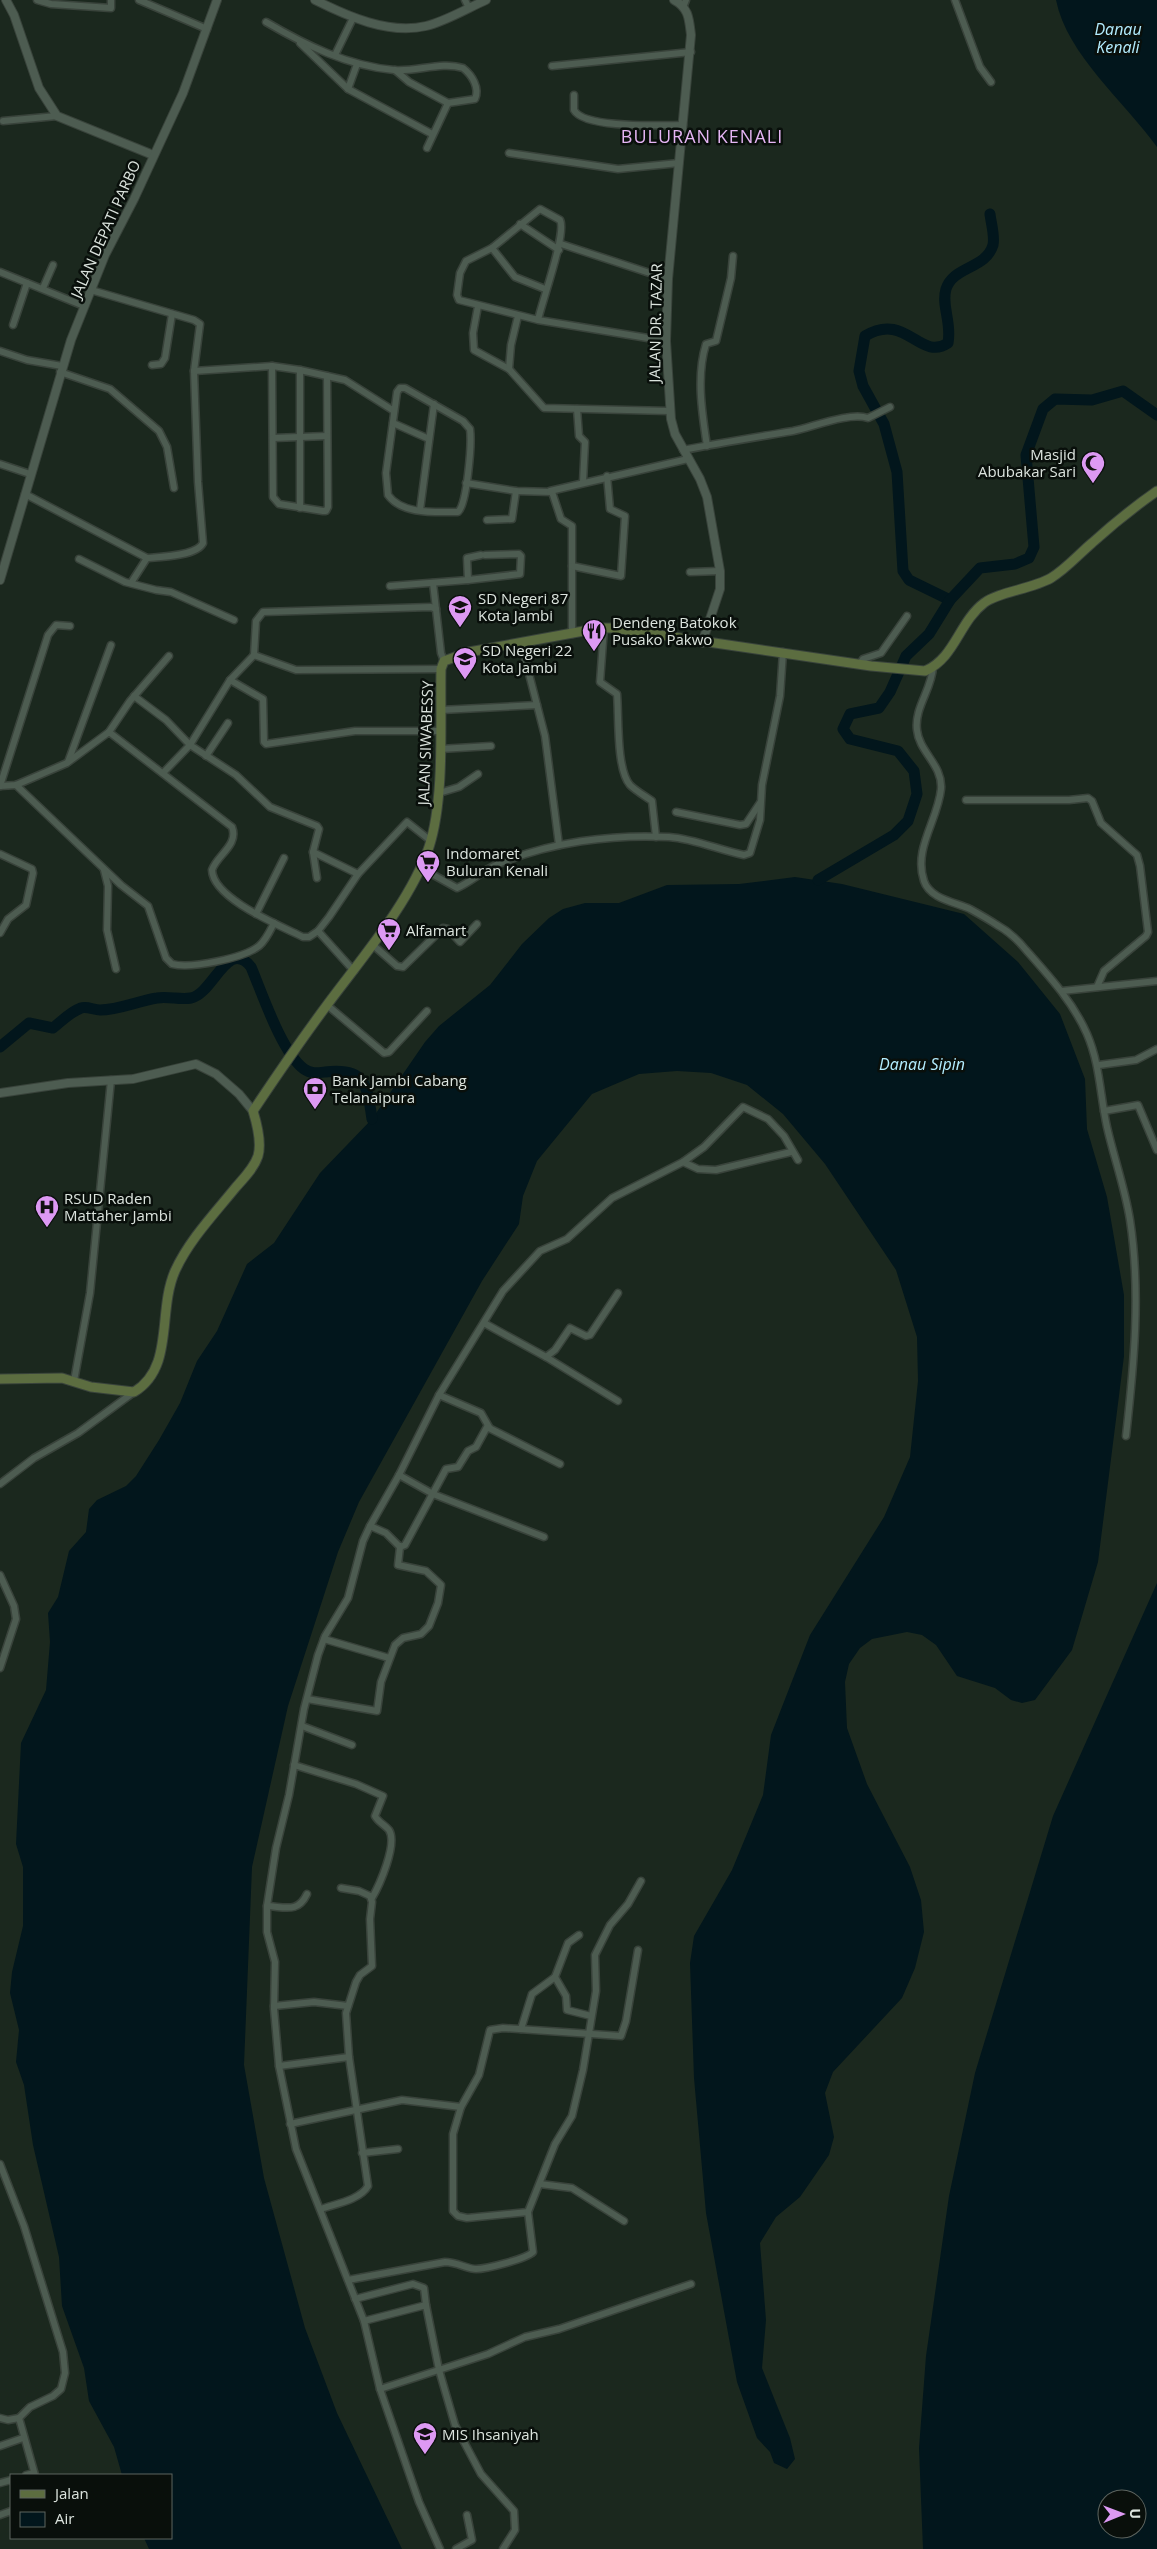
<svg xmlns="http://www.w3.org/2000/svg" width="1157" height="2549" font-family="'Open Sans',sans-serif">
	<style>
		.water { fill: #02161c; fill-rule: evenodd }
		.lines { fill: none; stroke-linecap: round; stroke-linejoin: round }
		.river { stroke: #02161c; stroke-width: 11 }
		.minor-casing { stroke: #39433b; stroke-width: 9 }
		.tertiary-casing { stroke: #39433b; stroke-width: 10 }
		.secondary-casing { stroke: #39433b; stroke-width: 11 }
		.minor { stroke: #4d5c51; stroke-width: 6 }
		.tertiary { stroke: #4d5c51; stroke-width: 8 }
		.secondary { stroke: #5c6d40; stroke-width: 9 }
		.labels { text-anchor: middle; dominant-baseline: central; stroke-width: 5; stroke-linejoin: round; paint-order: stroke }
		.street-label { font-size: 15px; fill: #dce4de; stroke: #090f0b }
		.poi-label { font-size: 15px; fill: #dce4de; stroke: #090f0b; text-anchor: start }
		.water-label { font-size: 16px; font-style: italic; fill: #b3edff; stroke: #090f0b }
		.quarter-label { font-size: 18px; letter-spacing: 1px; fill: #e5b5f4; stroke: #090f0b }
	</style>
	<rect width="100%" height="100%" fill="#1b281e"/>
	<!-- water -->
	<g class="water">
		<path d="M1056,0h101v147c-32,-45 -90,-92 -101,-147z"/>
		<path d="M795,877l47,7 122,30 54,48 42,52 25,65 2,50 20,68 17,98v61l-26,206 -26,88 -37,50 -13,3 -11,-3 -16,-12 -38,-12 -21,-31 -14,-10 -15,-3 -35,7 -12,9 -11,16 -4,18 2,46 20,56 43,83 11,33 3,32 -9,36 -13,30 -69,74 -8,21 9,44 -5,18 -29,42 -24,20 -16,26 6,77 -4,48 28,70 5,21 -8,10 -13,-6 -4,-11 -13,-14 -20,-56 -31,-169 -12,-135 -4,-115 4,-27 38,-66 31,-75 8,-60 39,-100 74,-118 26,-60 8,-76 -1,-44 -21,-67 -71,-106 -42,-50 -36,-29 -36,-12 -34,-2 -38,3 -47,20 -55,67 -14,35 -4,28 -37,57 -123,221 -21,50 -50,154 -36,161 -8,198 20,113 41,150 32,85 65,136h-253l-5,-11h27v-63h-49l-8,-28 -25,-46 -5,-33 -22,-62 -3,-49 -26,-112 -9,-60 -8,-23 3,-32 -9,-37 2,-21 11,-46v-59l-7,-23 5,-101 25,-53 4,-48 -2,-29 10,-16 11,-46 17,-19 3,-23 8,-9 29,-14 10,-10 23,-36 21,-37 17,-42 20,-30 30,-67 27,-21 46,-70 52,-54 53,-77 14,-16 51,-41 32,-41 27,-26 14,-9 22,-6h34l48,-18 72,-1z"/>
		<path d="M1157,1583v966h-234l-4,-101 7,-92 23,-160 26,-123 78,-257zM1107,2499h30v30h-30z"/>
	</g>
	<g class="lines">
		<!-- river -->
		<g class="river">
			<path d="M950,600l-41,-20 -6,-9 -6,-99 -13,-48 -21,-38 -4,-15 6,-35c41,-25 55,26 83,7 4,-21 -7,-37 -2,-54 7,-23 40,-20 47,-44 2,-9 -2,-22 -3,-31"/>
			<path d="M818,880l76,-45 14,-14 9,-27 -3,-23 -16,-20 -48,-12 -7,-10 7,-15 29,-6 11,-16 16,-36 23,-22 21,-34 30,-32 35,-4 14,-6 5,-11 -8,-92 17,-46 12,-10 37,1 31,-9 34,24"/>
			<path d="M0,1047l29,-24 24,5c9,-7 17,-16 28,-20 6,-2 13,2 19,2 18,0 38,-9 57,-12 11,-2 23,2 34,0 22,-4 37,-61 60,-31 11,26 31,86 53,102 7,5 13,4 21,3 40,-5 42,12 47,47"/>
		</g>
		<!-- minor casing -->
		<g class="minor-casing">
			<g id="minor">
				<path d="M37,0l14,4 60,4v-8"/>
				<path d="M139,0l68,29"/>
				<path d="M465,0l4,8"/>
				<path d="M955,0l25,67 11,15"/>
				<path d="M684,5l2,-5"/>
				<path d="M266,22c39,23 82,44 128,48 22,2 48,-9 69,-2 9,7 17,20 12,31l-27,4"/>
				<path d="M300,43l48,46 84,45"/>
				<path d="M335,55l18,-37"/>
				<path d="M552,66l139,-14"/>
				<path d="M395,70l14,12 39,21 -21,45"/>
				<path d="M348,89l9,-25"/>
				<path d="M574,95v15c10,19 88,15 109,15"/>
				<path d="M3,121l54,-5"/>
				<path d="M509,153l109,16 61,-6"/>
				<path d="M520,224l39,26"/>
				<path d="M561,244l107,35"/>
				<path d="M492,248l23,29 30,12"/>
				<path d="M0,272l84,34"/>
				<path d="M43,288l10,-23"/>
				<path d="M91,290l103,30 6,4 -6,47 4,111 5,61c-6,13 -43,14 -56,15l-16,25"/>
				<path d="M478,306l-5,27 1,17 35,19 35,39 125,3"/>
				<path d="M538,320c4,-19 29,-87 22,-100l-20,-11 -48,39 -26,13 -6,12 -3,22 2,5 79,20 128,21"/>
				<path d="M13,325l14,-42"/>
				<path d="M0,351l27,9 35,6"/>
				<path d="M152,365l9,-1 4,-6 7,-44"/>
				<path d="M272,366l1,131 6,7 44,7h3l2,-4 -1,-131"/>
				<path d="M509,369l2,-24 7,-29"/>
				<path d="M194,371l78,-5 28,4 45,10 49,31"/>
				<path d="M60,372l50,17 49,42 8,16 7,41"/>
				<path d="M400,388h5l58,33 7,8c2,15 -3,75 -12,83 -22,0 -56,3 -70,-17l-2,-22 11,-81z"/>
				<path d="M577,409l2,27 6,6 -2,40"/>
				<path d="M393,423l36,16"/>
				<path d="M273,438l54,-2"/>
				<path d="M707,446c-5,-33 -11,-70 -1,-102l10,-3 15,-63 2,-22"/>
				<path d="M683,450c37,-7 74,-13 110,-19 20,-4 56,-19 75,-13l22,-11"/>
				<path d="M0,464l30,10"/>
				<path d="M466,483l50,8 36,1 9,27 11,7v108"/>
				<path d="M550,491l138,-32"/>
				<path d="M25,494l122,64"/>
				<path d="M300,508v-138"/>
				<path d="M420,510l14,-106"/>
				<path d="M487,520l25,-1 4,-28"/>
				<path d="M481,555l-14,3 1,22 52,-6 1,-18 -2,-2 -34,1"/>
				<path d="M79,559l46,23 31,8 15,2 63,28"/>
				<path d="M572,566l49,10 4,-60 -15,-7 -3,-33"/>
				<path d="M690,572l30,-1"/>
				<path d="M433,583l8,70 3,8"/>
				<path d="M390,586l78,-6"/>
				<path d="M604,628l-4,54 17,12c2,21 -1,75 13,91 6,6 15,11 22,16l4,36"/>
				<path d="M521,643l24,93 14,109"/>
				<path d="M254,655l2,-34 7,-9 168,-5 5,2"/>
				<path d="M860,664l3,-5 18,-6 26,-37"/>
				<path d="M933,667c-1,22 -19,41 -16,63 2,22 26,35 24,59 -3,31 -28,60 -17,92 6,18 31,21 46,28 9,5 18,10 27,16 11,6 21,15 29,25 23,26 47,52 61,84 13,30 13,61 20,93 7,31 18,61 23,93 11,72 4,145 -4,216"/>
				<path d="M230,680l33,19 1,43 2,2 89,-13h85"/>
				<path d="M134,696l32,24 24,25 46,30 34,32 47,19 2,3 -6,23 4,26"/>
				<path d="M441,710l96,-5"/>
				<path d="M109,732l21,-31 39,-45"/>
				<path d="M440,749l51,-3"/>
				<path d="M206,756l22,-33"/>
				<path d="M68,762l43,-117"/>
				<path d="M163,773l27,-28 40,-65 24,-25 42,15 145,-1"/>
				<path d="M16,785l105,100 27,21 18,52 6,6c19,5 72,-6 87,-18 7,-6 11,-15 15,-23"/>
				<path d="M0,786l16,-1 51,-22 42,-31 123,95c7,18 -15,28 -20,43 1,29 69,56 91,67h6l9,-6 36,40"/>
				<path d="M0,786l48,-151 8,-10 14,1"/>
				<path d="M439,793l20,-6 19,-13"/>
				<path d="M966,800h103l19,-2 4,3 9,22 36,32 3,11 8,66 -2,4 -42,35 -7,16"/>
				<path d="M676,812l64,13 6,-1 14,-21"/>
				<path d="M313,852l45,22"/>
				<path d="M0,854l32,15 1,4 -7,32 -18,14 -8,14"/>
				<path d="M421,868l36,20c14,-6 25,-17 39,-23 53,-23 116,-31 173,-28 26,2 50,13 75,18l6,-2 10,-33 2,-35 18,-89 3,-44"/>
				<path d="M104,870l4,16 -1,44 9,39"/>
				<path d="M256,914l28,-56"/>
				<path d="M318,931l11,-14 29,-43 49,-52 24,19"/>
				<path d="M373,945l24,21 6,1 40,-39 5,1 12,13 17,-18"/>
				<path d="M1062,991l95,-10"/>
				<path d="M327,1005l57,48 5,-1 38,-41"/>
				<path d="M1099,1065l37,-5 21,-11"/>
				<path d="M1104,1111l34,-6 19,45"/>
				<path d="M683,1162l15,7 18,1 75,-18"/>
				<path d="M484,1323l62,34 72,44"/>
				<path d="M546,1357l9,-7 15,-22 16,8 4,-1 28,-42"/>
				<path d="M74,1381l16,-88 21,-213"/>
				<path d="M439,1395l42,18 8,14"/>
				<path d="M399,1475l34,19 111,43"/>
				<path d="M0,1484l34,-26 44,-25 56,-41"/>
				<path d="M370,1526l16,7 14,14 5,-2 41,-76 12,-2 10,-16 8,-4 11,-20 73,37"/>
				<path d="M0,1575l14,31 2,13 -16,49"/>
				<path d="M324,1639l65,19"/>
				<path d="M307,1699l70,12 4,-29 14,-37 8,-7 18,-4 8,-8 9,-23 3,-18 -15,-14 -28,-6 2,-18"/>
				<path d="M302,1726l50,19"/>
				<path d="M294,1765l62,19 27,12 -8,20c3,6 10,9 14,14 9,14 -10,56 -17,68"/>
				<path d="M267,1906c19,1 31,7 40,-12"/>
				<path d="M555,1977l11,19 1,14 24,6"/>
				<path d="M274,2006l40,-4 34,4"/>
				<path d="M521,2029l11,-35 23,-17 13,-34 11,-8"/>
				<path d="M279,2066l70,-9"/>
				<path d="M290,2124l112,-24 59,7"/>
				<path d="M362,2153l36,-4"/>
				<path d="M0,2164l24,62 39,126 2,21 -4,16 -8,7 -23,11 -11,11 -11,2 -8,-2"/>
				<path d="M540,2184l32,4 52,33"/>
				<path d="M321,2209c14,-5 39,-9 47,-23l-19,-129 -3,-44 10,-31 4,-7 12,-9 -2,-47 2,-17 -2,-6 -11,-5 -18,-3"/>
				<path d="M528,2212l-61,6 -9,-2 -5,-5v-77l8,-27 18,-32 11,-45 13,-2 118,8 5,-15 12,-71"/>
				<path d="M348,2280l97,-18c11,0 23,7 31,7 10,0 50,-10 57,-17l-5,-40 27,-68 17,-28 11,-46 13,-79 -1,-36 15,-30 18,-21 13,-23"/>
				<path d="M355,2299l58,-15 11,4 2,17"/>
				<path d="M364,2321l62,-16 13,65 16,55 26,49 33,37 1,19 -12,19"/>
				<path d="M380,2389l108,-35 37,-17 34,-8 132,-45"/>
				<path d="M19,2418l16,57"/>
				<path d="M0,2446l23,-8"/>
				<path d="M26,2475l8,-2"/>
				<path d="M0,2483l11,-3"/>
				<path d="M0,2515l11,-4"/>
				<path d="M440,2549l-21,-47 -39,-113 -16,-68 -68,-172 -17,-83 -5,-57 1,-47 -8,-30v-26l9,-58 13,-53 15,-86 14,-54 7,-19 23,-38 15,-57 7,-15 29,-51 40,-80 64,-104 37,-40 27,-12 45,-41 71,-36 21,-15 39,-40 25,12 16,17 14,24"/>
				<path d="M456,2549l16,-9 -5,-25"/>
			</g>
		</g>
		<!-- tertiary casing -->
		<g class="tertiary-casing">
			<g id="tertiary">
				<path d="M6,0l8,15 25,73 18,28 96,39"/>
				<path d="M315,0c32,16 74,35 111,26 18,-4 42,-18 60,-26"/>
				<path d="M674,0c15,8 15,19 17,35l-23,244 -2,62 5,78 4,15 25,45 7,18 13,74v18l-18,54"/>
				<path d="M0,580l71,-240 34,-85 29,-56 49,-106 34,-93"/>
				<path d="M0,1093l68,-10 65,-4 63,-15 20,10 23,20 14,17"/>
			</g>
		</g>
		<!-- secondary casing -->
		<g class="secondary-casing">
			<path id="secondary" d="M0,1379l62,-1 29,9 43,5c41,-25 23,-80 41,-121 14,-31 40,-58 61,-84 8,-9 18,-19 22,-31 4,-14 -1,-32 -5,-45 24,-36 48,-71 74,-106 34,-46 84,-104 102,-158 16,-49 11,-126 12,-178l3,-8 25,-9 131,-24h13l258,38 54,5c30,-13 34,-49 59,-68 14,-11 48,-14 67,-25 15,-9 28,-24 41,-35 21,-19 42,-36 65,-52"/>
		</g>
		<!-- minor -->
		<use href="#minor" class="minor"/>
		<!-- tertiary -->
		<use href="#tertiary" class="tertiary"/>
		<!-- secondary -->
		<use href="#secondary" class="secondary"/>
	</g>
	<!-- icons -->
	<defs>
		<g id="mosque-pin" transform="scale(1.25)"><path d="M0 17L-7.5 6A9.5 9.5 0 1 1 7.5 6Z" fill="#dd99f3" stroke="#090f0b"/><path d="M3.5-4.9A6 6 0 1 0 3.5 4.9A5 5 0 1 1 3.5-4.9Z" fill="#111"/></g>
		<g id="school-pin" transform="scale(1.25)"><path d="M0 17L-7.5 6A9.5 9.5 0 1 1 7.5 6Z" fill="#dd99f3" stroke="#090f0b"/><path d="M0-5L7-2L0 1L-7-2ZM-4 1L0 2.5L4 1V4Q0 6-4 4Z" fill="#111"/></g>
		<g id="restaurant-pin" transform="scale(1.25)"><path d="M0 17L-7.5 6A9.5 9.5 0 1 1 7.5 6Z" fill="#dd99f3" stroke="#090f0b"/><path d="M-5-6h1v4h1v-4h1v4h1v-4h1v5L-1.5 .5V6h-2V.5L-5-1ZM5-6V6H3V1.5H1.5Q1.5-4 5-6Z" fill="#111"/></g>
		<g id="supermarket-pin" transform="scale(1.25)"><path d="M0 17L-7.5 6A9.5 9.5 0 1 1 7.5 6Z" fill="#dd99f3" stroke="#090f0b"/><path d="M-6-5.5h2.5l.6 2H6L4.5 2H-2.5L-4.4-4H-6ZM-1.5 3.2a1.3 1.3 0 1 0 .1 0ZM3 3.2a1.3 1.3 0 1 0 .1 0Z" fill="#111"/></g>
		<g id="bank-pin" transform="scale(1.25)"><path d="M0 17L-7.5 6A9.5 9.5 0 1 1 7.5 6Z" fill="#dd99f3" stroke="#090f0b"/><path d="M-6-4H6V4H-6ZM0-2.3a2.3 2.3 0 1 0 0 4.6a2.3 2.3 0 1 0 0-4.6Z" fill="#111"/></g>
		<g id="hospital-pin" transform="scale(1.25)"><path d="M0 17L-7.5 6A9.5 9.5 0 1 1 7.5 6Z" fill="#dd99f3" stroke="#090f0b"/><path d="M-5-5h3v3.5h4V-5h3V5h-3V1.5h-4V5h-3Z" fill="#111"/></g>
	</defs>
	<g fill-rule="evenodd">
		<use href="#mosque-pin" x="1093" y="463"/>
		<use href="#school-pin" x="460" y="607"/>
		<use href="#restaurant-pin" x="594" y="631"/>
		<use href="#school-pin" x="465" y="659"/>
		<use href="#supermarket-pin" x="428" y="862"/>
		<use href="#supermarket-pin" x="389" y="930"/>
		<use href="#bank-pin" x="315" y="1089"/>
		<use href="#hospital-pin" x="47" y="1207"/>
		<use href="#school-pin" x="425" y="2434"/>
	</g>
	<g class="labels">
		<!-- street labels -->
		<g class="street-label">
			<text transform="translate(105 229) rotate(-66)">JALAN DEPATI PARBO</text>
			<text transform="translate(655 323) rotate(-89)">JALAN DR. TAZAR</text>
			<text transform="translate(425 743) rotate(-88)">JALAN SIWABESSY</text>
		</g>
		<!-- poi labels -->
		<g class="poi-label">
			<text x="1076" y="454" text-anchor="end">Masjid<tspan x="1076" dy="17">Abubakar Sari</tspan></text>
			<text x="478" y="598">SD Negeri 87<tspan x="478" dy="17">Kota Jambi</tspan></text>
			<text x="612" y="622">Dendeng Batokok<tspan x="612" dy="17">Pusako Pakwo</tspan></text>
			<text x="482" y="650">SD Negeri 22<tspan x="482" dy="17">Kota Jambi</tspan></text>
			<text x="446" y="853">Indomaret<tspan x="446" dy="17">Buluran Kenali</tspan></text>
			<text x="406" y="930">Alfamart</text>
			<text x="332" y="1080">Bank Jambi Cabang<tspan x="332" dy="17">Telanaipura</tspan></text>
			<text x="64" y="1198">RSUD Raden<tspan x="64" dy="17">Mattaher Jambi</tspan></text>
			<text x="442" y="2434">MIS Ihsaniyah</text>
		</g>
		<!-- water labels -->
		<g class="water-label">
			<text x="1118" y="29">Danau<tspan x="1118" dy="18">Kenali</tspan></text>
			<text x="922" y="1064">Danau Sipin</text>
		</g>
		<!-- quarter labels -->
		<g class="quarter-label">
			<text x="702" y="136">BULURAN KENALI</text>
		</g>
	</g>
	<!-- legend -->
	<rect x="10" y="2474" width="162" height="65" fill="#090f0b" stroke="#5d645f"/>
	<rect x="20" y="2490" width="25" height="8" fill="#5c6d40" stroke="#5d645f"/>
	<text x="55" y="2499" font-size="15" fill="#dce4de">Jalan</text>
	<rect x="20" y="2512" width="25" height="15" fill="#02161c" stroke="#5d645f"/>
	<text x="55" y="2524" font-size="15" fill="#dce4de">Air</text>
	<!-- north arrow -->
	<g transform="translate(1122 2514) rotate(89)"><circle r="24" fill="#090f0b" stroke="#5d645f"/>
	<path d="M0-4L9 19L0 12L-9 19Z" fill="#dd99f3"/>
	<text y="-8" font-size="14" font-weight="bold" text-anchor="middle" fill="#dce4de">U</text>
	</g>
</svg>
